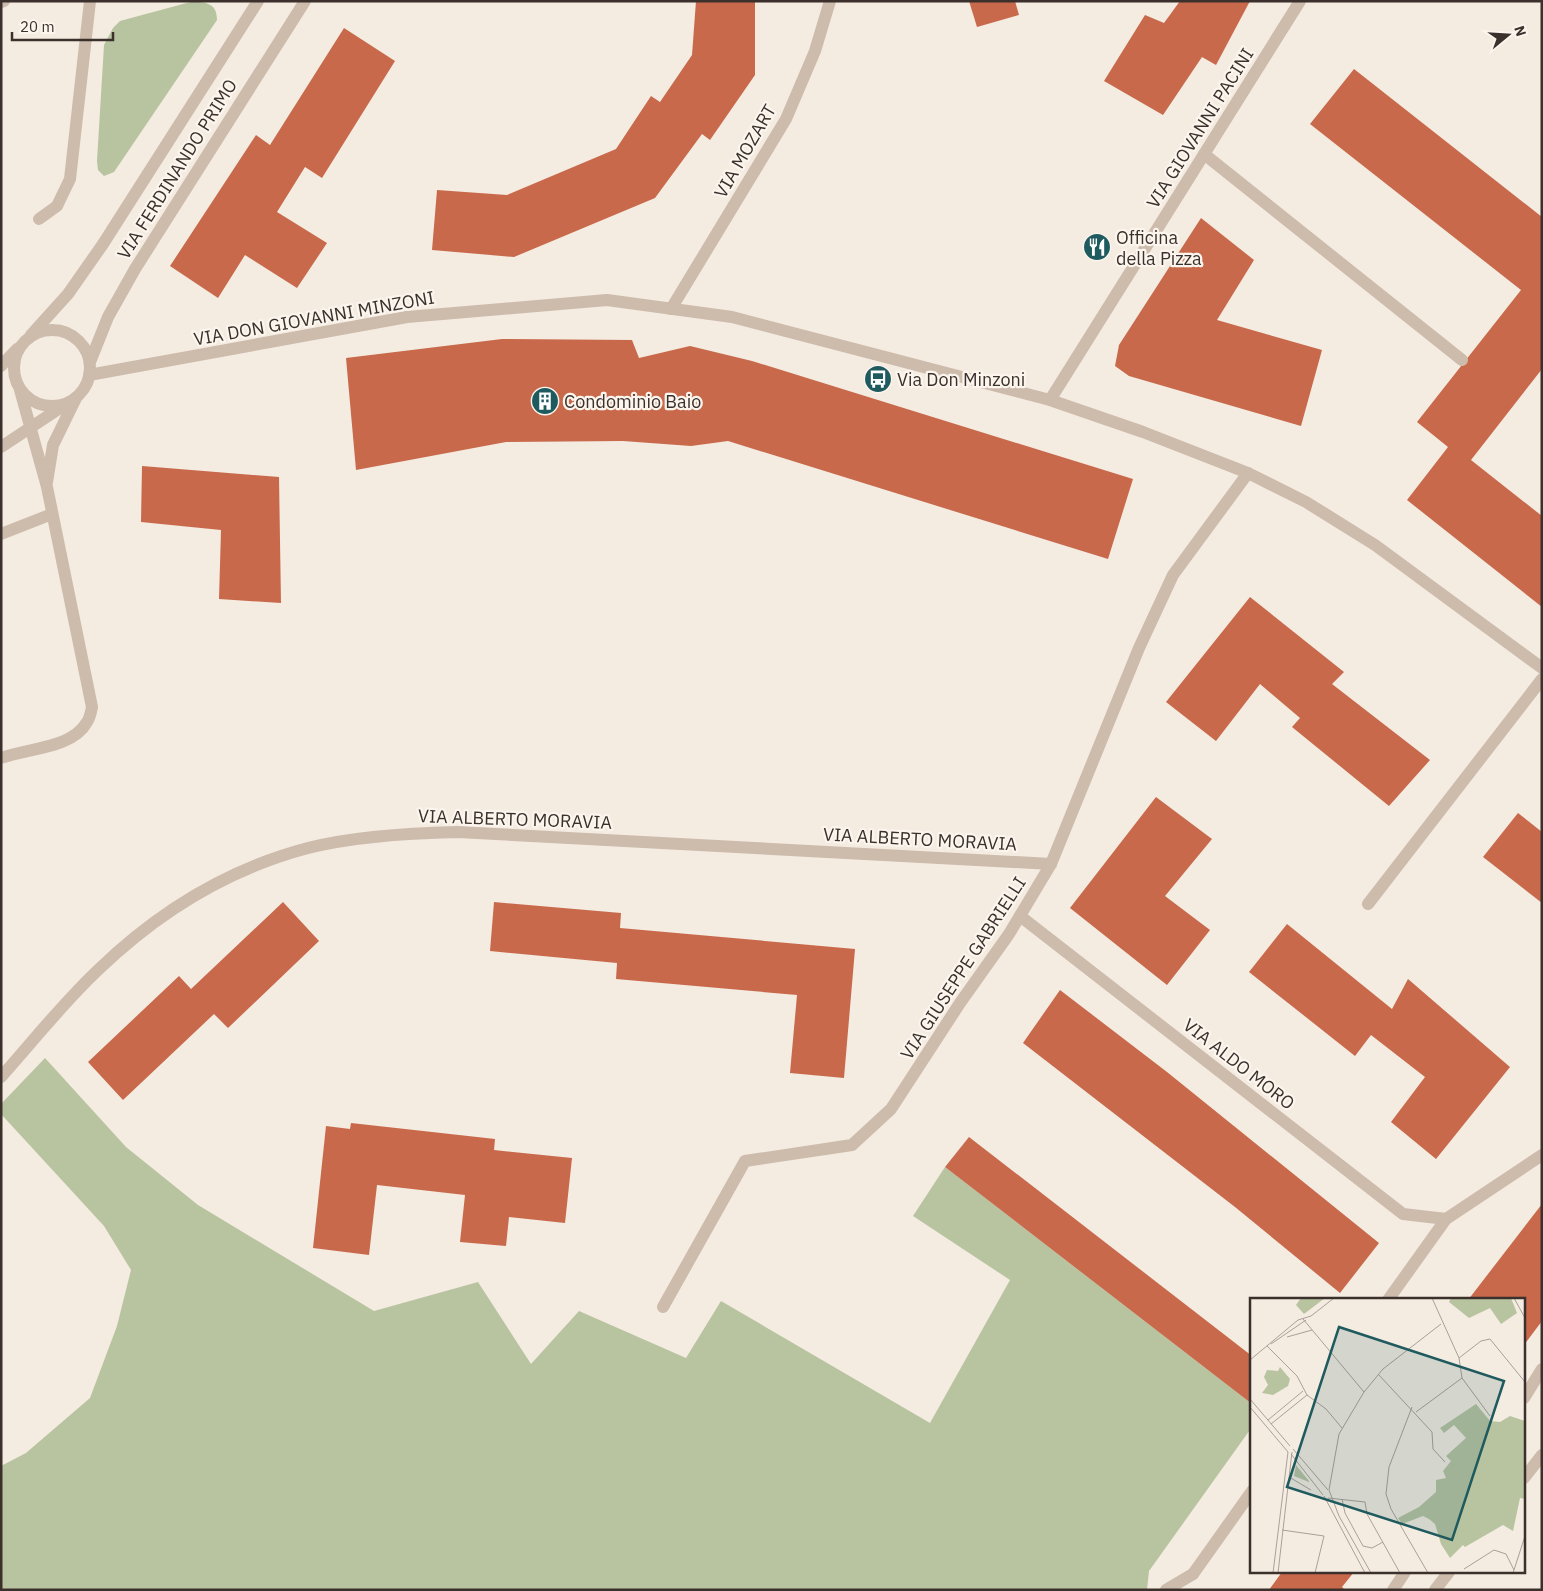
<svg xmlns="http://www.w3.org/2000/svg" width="1543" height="1591" font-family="'IBM Plex Sans',sans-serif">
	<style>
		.green { fill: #b8c4a0 }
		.building { fill: #c8694b }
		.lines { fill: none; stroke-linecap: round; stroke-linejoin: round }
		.lane { stroke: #cdbbac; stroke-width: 12 }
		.street { stroke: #cdbbac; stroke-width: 12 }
		.labels { text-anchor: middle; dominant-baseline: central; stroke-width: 4.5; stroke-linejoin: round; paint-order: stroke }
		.street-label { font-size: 18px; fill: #3b302b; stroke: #fbf5ee }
		.poi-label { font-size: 18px; fill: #3b302b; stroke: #fbf5ee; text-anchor: start }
		.inset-road { fill: none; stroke: #aaa098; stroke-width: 1 }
		.view { fill: #1f5a5e; fill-opacity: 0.15; stroke: #1f5a5e; stroke-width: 2.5 }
		.inset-edge { fill: none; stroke: #3b302b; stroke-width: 2.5 }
	</style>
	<rect width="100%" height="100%" fill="#f4ebe1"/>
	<!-- green -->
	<g class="green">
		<path d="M194,1c14,2 23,3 23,19l-103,152 -10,4 -6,-6 -1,-9 7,-116 9,-17 7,-7z"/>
		<path d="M45,1058l81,89 72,58 176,106 104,-29 53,82 48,-53 107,47 35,-57 209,122 80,-143 -97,-64 32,-49 307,237v23l-103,144 -2,19h-1146v-124l25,-13 64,-55 27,-72 14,-56 -27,-44 -103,-112v-10z"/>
	</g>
	<!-- building -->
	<g class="building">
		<path d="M696,1h59v74l-45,65 -8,-6 -47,64 -141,59 -82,-7 5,-60 70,5 109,-46 35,-53 9,6 32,-47z"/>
		<path d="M969,1h46l4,14 -42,12z"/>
		<path d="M1180,1h70l-34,64 -14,-8 -39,58 -59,-34 41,-66 19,8z"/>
		<path d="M344,28l51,33 -73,117 -17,-11 -28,45 50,31 -30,45 -52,-33 -27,43 -48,-32 86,-131 14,10z"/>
		<path d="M1354,69l188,148v152l-71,91 71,56v91l-135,-107 41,-53 -31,-25 104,-132 -211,-166z"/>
		<path d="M1201,218l53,42 -37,60 105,30 -21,76 -172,-50 -14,-10 4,-21z"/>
		<path d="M502,339l130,1 7,18 51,-12 62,15 381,118 -25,80 -380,-118 -37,5 -68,-5 -117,1 -150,28 -10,-112z"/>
		<path d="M142,466l137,11 2,126 -62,-4 2,-69 -80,-8z"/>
		<path d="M1250,597l94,75 -12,12 98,76 -41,46 -97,-79 8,-9 -40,-34 -44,57 -50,-39z"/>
		<path d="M1156,797l56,42 -47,57 45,34 -43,55 -97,-77z"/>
		<path d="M1518,813l24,19v71l-59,-46z"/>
		<path d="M283,902l36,39 -91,87 -14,-14 -91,86 -35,-38 91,-86 12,13z"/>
		<path d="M494,902l127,11 -1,15 235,21 -11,129 -54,-5 7,-78 -181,-16 1,-16 -127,-12z"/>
		<path d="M1287,924l105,85 16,-30 102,88 -74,92 -45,-37 34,-45 -54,-42 -16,21 -106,-84z"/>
		<path d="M1060,990l107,82 212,171 -39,50 -105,-86 -212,-164z"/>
		<path d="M351,1123l144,16 -1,11 78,8 -7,65 -56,-6 -3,29 -46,-4 5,-47 -88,-10 -8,70 -56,-7 13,-122 24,3z"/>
		<path d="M969,1137l283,219v48l-307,-237z"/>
		<path d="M1542,1204v117l-18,24v-45h-56z"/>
		<path d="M1282,1572h72l-12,15 3,3h-76z"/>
	</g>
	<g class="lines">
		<!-- lane -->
		<g class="lane">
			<path d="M1204,154l258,206"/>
			<path d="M1368,904l174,-225"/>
			<path d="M1524,1398l18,-29"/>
			<path d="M1524,1478l18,-23"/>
			<path d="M1166,1590l27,-16"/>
			<path d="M1393,1590l12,-18"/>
			<path d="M1435,1590l14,-18"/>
		</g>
		<!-- street -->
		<g class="street">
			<path d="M1,2l3,-1"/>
			<path d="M39,219l18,-13 13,-27 20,-178"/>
			<path d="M671,309l115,-190 29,-68 15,-50"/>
			<circle cx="52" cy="368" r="38"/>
			<path d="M31,335l37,-41 35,-50 155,-243"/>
			<path d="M90,362l18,-45 27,-48 170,-268"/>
			<path d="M1,366l16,-17"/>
			<path d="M89,375l318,-58 200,-17 125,17 318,83 93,32 105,41 58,29 69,43 167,123"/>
			<path d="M1050,400l250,-399"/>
			<path d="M1,447l62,-41"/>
			<path d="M47,482l6,-37 23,-47"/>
			<path d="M1,534l51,-20"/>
			<path d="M1,758c26,-10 71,-9 86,-36 3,-4 4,-10 5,-15l-45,-220 -27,-97"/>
			<path d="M1020,916l383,298 43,5"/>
			<path d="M1,1077c32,-36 62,-74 97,-107 59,-57 130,-101 210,-122 48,-12 100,-15 150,-16l593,32"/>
			<path d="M1388,1300l58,-81 96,-64"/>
			<path d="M663,1307l82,-146 107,-16 39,-36 69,-106 49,-69 42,-70 88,-216 34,-73 75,-102"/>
			<path d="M1193,1574l59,-83"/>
		</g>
	</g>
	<!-- icons -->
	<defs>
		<g id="restaurant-disc" transform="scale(1.4375)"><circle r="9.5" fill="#1f5a5e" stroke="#fbf5ee"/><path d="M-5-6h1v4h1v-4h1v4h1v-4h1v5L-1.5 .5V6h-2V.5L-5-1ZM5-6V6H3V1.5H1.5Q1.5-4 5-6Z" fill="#fff"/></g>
		<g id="bus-disc" transform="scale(1.4375)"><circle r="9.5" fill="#1f5a5e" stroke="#fbf5ee"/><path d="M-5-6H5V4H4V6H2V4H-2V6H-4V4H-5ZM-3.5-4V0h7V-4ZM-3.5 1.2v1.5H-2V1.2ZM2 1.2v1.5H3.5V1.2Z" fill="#fff"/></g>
		<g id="building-disc" transform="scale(1.4375)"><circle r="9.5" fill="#1f5a5e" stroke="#fbf5ee"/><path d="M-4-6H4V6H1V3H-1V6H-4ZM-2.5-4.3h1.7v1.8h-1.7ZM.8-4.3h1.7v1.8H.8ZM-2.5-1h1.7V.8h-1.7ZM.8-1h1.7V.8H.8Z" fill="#fff"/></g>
	</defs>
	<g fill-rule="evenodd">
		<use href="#restaurant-disc" x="1097" y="247"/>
		<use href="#bus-disc" x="878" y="379"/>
		<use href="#building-disc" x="545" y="401"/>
	</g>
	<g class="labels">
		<!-- street labels -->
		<g class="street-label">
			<text transform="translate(1200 128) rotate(-58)">VIA GIOVANNI PACINI</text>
			<text transform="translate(745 151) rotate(-60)">VIA MOZART</text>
			<text transform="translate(177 169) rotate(-58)">VIA FERDINANDO PRIMO</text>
			<text transform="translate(314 318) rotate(-10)">VIA DON GIOVANNI MINZONI</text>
			<text transform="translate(515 819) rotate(2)">VIA ALBERTO MORAVIA</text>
			<text transform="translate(920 839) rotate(3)">VIA ALBERTO MORAVIA</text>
			<text transform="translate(963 968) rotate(-57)">VIA GIUSEPPE GABRIELLI</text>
			<text transform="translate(1239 1064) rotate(38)">VIA ALDO MORO</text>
		</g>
		<!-- poi labels -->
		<g class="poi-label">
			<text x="1116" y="237">Officina<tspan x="1116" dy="21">della Pizza</tspan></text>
			<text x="897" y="379">Via Don Minzoni</text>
			<text x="564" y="401">Condominio Baio</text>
		</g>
	</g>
	<!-- overview -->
	<g transform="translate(1250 1298)">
		<rect width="275" height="275" fill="#f4ebe1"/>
		<path d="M51,0h24l-21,16 -8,-9zM201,0h60l6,15 -16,11 -11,-16 -21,10 -20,-16zM30,69l10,12 -2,7 -15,9 -11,-2 6,-8 -4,-8 3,-7 11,1zM226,106l14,17 10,1 10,-6 15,5v78l-5,-1 -7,33 -10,-6 -38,22 -2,-2 -13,13 -9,-14 -6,-20 -6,-5 -6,-3 -21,8 -4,-6 21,-11 17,-15v-12l10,-2 -3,-7 8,-10 -5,-5 20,-18 -12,-13 -10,8 -4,-5zM46,167l13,16v1l-15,-6z" fill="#b8c4a0"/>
		<path class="inset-road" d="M182,0l27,60 3,20 28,38M264,0l11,20M53,21l61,73M37,39l25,-7M21,46l35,-24M17,48l30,30 10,19 19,14 16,19M209,60l22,-17 9,-2 35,43M0,62l48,-40 13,-4 23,-18M128,76l54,58 1,17 12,13M0,101l40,47M0,109l38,45M162,109l-23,60 -3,27 5,15 37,64M166,114l46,-34M18,122l35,-29M21,126l36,-29M43,151l35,41M41,156l32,41M39,179l22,13M79,192l10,-56 25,-42 19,-23 58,-45M79,192l10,26 32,57M74,198l41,77M78,200l37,4 2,12 33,59M92,201l3,14 18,33 9,2 11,-6M32,232l42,6 -9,37M214,271l30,-19 12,4 8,16M23,275l15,-121M28,275l14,-121M263,275l12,-37"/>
		<path class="view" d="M89,29l165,54 -52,159 -165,-53z"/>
		<rect width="275" height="275" class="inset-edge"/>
	</g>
	<!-- border -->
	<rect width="1543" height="1591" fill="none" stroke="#3b302b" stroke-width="5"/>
	<!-- north arrow -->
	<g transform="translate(1508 35) rotate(72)" stroke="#fbf5ee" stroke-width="4" paint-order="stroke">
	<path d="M0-4L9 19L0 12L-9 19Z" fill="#3b302b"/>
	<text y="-8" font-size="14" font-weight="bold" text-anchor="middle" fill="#3b302b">N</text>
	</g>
	<!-- scale -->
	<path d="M12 32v8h101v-8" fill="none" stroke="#3b302b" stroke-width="2.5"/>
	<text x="20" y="32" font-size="15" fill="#3b302b" stroke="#fbf5ee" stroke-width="4" paint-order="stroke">20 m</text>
</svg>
